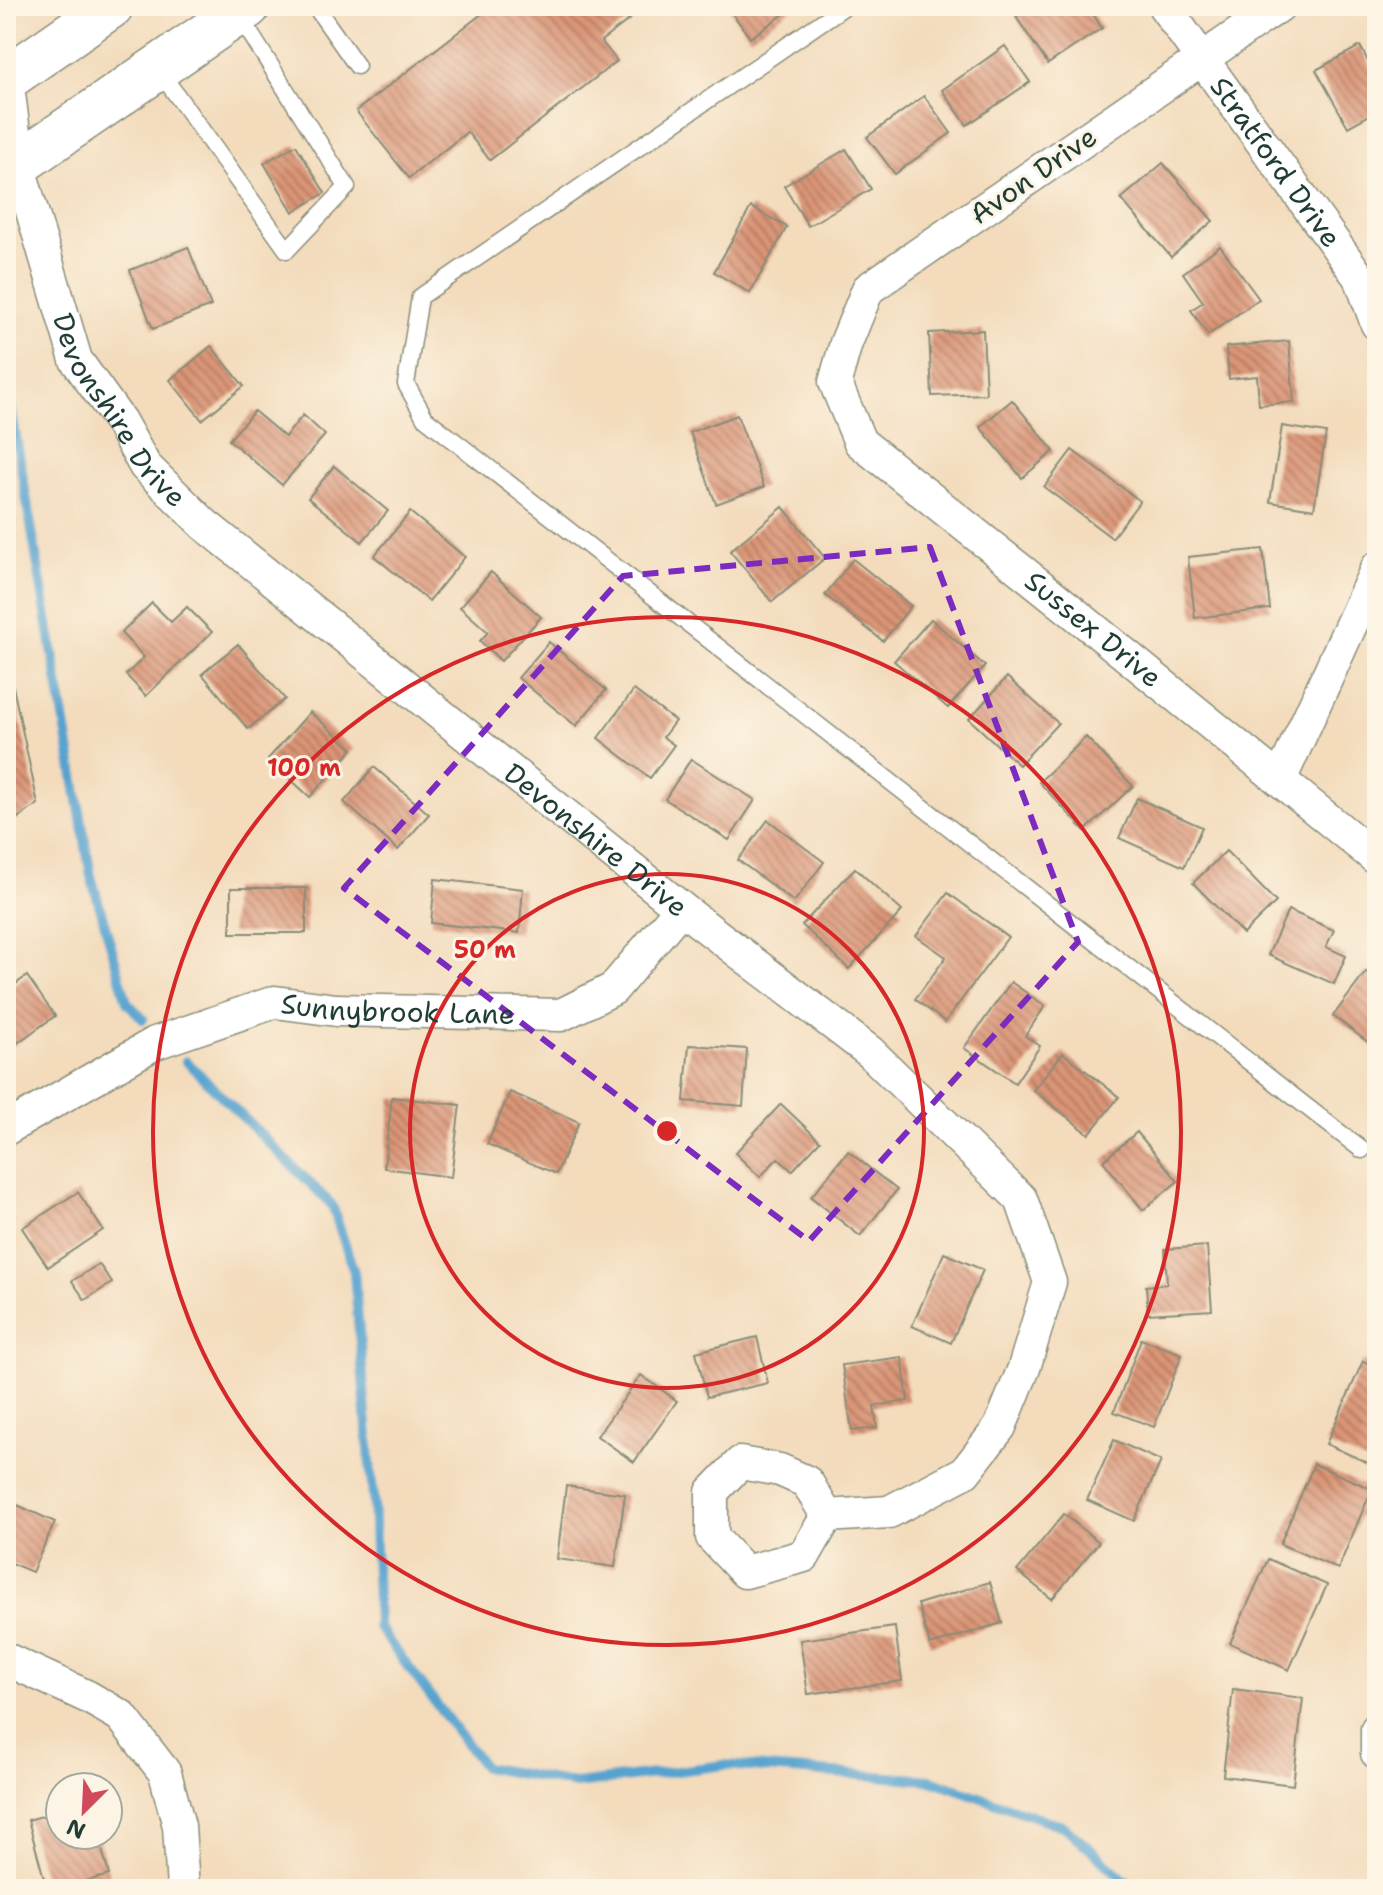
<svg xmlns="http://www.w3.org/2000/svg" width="1383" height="1895" font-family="'Shantell Sans',sans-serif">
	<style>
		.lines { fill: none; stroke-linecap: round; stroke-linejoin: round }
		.stream { stroke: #56a3cf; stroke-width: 10 }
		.building { fill: url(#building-back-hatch) }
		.service-casing { stroke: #898c78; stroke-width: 19 }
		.minor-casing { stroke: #898c78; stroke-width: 35 }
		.primary-casing { stroke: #898c78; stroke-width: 47 }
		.service { stroke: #fff; stroke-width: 16 }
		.minor { stroke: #fff; stroke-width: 32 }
		.primary { stroke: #fff; stroke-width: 44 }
		.marked { fill: none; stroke: #7b2cbf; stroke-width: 6; stroke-dasharray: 16 10; stroke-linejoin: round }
		.ring { fill: none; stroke: #d62828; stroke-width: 4 }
		.labels { text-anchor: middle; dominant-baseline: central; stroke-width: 6; stroke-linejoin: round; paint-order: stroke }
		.street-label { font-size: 28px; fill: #1f3d34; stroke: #fcf5e5 }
		.centre { fill: #d62828; stroke: #fcf5e5; stroke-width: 4 }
		.ring-label { font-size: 24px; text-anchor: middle; font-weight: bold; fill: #d62828; stroke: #fcf5e5; stroke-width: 6; stroke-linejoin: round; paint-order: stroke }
	</style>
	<defs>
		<pattern id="building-back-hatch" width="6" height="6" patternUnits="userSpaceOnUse" patternTransform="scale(2)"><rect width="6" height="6" fill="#da9476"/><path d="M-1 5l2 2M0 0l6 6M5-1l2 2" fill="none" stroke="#b07a62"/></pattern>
	</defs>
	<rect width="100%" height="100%" fill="#fcf5e5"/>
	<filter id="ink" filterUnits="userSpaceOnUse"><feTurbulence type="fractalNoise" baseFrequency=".0125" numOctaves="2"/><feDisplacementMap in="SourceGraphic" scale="16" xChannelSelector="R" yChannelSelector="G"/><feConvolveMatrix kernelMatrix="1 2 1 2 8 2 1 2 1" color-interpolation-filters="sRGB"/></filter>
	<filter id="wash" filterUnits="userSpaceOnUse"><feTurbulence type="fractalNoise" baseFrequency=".006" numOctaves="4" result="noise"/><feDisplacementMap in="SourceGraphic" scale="32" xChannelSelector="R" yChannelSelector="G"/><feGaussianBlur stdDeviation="1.8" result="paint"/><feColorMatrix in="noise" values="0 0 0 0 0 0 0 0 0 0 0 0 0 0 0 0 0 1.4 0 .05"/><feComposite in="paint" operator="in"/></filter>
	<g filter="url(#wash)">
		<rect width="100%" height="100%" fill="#f3dbbc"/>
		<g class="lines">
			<!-- stream -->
			<g class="stream">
				<path d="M6,379l85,497 36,126 16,17"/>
				<path d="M186,1061l146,144 22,67 19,225 5,130 106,140 92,17 148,-19 207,15 134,47 70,62"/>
			</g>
		</g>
		<g id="blocks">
			<!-- building -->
			<g class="building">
				<path d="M492,6h155l-46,35 16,20 -127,99 -23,-28 -58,46 -53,-67z"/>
				<path d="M727,6h62l2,3 -41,29z"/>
				<path d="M1033,6h55l14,22 -54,36 -32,-47z"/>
				<path d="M1005,46l25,36 -63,43 -25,-35z"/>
				<path d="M1360,46l17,32v33l-29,16 -32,-57z"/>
				<path d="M924,96l27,37 -56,41 -28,-37z"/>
				<path d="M296,145l29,48 -32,19 -29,-49z"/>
				<path d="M846,149l25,40 -63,37 -24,-40z"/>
				<path d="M1163,163l50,58 -42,36 -50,-58z"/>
				<path d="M751,207l36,20 -37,66 -36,-21z"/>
				<path d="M1220,246l39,53 -51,36 -17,-25 12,-8 -20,-29z"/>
				<path d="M188,247l23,59 -58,23 -23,-59z"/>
				<path d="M983,330l3,64 -54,2 -3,-63z"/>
				<path d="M1289,341l5,61 -35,3 -2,-29 -28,3 -3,-32z"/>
				<path d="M211,346l33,40 -42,34 -32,-40z"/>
				<path d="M1012,400l42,51 -32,27 -42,-51z"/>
				<path d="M254,411l31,26 18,-22 22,20 -43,50 -53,-45z"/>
				<path d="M737,415l27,72 -48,17 -26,-72z"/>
				<path d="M1282,426l44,7 -12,76 -44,-7z"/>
				<path d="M1072,450l68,51 -28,37 -68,-51z"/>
				<path d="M334,466l54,45 -26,31 -54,-44z"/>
				<path d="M783,507l42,51 -53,44 -42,-51z"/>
				<path d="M410,512l55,45 -36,44 -55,-45z"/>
				<path d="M1263,549l7,60 -75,9 -7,-61z"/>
				<path d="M853,559l58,47 -28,35 -58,-46z"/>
				<path d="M491,572l50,45 -40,44 -21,-20 8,-9 -28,-25z"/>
				<path d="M152,603l19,19 16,-15 25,25 -66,64 -20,-21 18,-18 -23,-24z"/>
				<path d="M931,619l54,47 -37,42 -54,-47z"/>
				<path d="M549,642l57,48 -30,36 -58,-48z"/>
				<path d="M238,644l47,55 -37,30 -46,-55z"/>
				<path d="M6,654l32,150 -32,22z"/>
				<path d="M1007,677l51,46 -39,42 -50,-46z"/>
				<path d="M634,690l41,31 -12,16 11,8 -24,33 -52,-40z"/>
				<path d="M310,712l43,37 -43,48 -42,-38z"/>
				<path d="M1086,737l47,49 -48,45 -46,-49z"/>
				<path d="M691,759l64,41 -26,40 -64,-41z"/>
				<path d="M374,767l55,47 -31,36 -54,-48z"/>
				<path d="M1137,798l65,29 -18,40 -65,-29z"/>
				<path d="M768,820l56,42 -30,40 -56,-42z"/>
				<path d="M1226,851l50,51 -33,32 -50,-51z"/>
				<path d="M855,868l47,43 -53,58 -47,-44z"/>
				<path d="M435,879l88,10 -4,44 -88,-10z"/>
				<rect x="231" y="888" width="75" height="45"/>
				<path d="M948,893l60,44 -63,85 -30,-23 31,-42 -30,-21z"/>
				<path d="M1288,910l46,20 -8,17 20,9 -12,28 -66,-29z"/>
				<path d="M1366,972l11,8v69l-44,-33z"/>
				<path d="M27,976l28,40 -49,35v-60z"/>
				<path d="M1011,982l34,24 -20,30 15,10 -25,37 -51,-35z"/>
				<path d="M689,1045l58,4 -4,57 -59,-5z"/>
				<path d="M1063,1053l56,44 -30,37 -56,-44z"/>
				<path d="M510,1092l69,30 -23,52 -69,-30z"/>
				<path d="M392,1097l68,8 -9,72 -67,-9z"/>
				<path d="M781,1104l39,37 -28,30 -14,-13 -18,19 -25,-24z"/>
				<path d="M1137,1132l41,49 -35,29 -40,-49z"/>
				<path d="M848,1151l49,39 -37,46 -49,-39z"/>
				<path d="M78,1192l25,38 -55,37 -26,-39z"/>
				<path d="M1207,1246l5,64 -64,4 -2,-28 21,-2 -2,-35z"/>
				<path d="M944,1253l39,17 -32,73 -39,-17z"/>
				<path d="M99,1264l13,19 -27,17 -13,-19z"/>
				<path d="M757,1337l11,46 -61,14 -11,-45z"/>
				<path d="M1141,1339l41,15 -28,73 -40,-15z"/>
				<path d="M902,1357l6,44 -34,5 3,22 -25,3 -10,-66z"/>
				<path d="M1363,1361l14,6v100l-51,-23z"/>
				<path d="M641,1375l36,26 -43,61 -37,-26z"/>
				<path d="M1114,1440l47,21 -27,60 -47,-21z"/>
				<path d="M1314,1464l58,25 -34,80 -58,-25z"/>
				<path d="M566,1486l59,8 -10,73 -58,-8z"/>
				<path d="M6,1500l49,22 -23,50 -26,-11z"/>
				<path d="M1064,1514l35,28 -47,57 -35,-28z"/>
				<path d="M1268,1559l59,26 -38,85 -59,-27z"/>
				<path d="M990,1582l12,41 -72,22 -12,-41z"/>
				<path d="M895,1627l7,54 -94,13 -8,-54z"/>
				<path d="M1233,1689l70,9 -10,87 -70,-9z"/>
				<path d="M60,1811v24h38l11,40 -52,14h-10l-19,-69z"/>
			</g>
		</g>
	</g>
	<g filter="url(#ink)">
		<use href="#blocks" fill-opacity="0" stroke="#898c78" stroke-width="2"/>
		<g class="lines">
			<!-- service casing -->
			<g class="service-casing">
				<g id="service">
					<path d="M315,6l42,60"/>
					<path d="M845,6l-425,291 -14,87 19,34 937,732"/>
					<path d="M158,69l129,181 60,-63 -109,-173"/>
				</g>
			</g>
			<!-- minor casing -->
			<g class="minor-casing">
				<g id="minor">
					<path id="s1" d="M1164,6l197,274 16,44"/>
					<path id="s2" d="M1279,6l-411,283 -22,54 -11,39 25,60 197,157 320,260"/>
					<path id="s3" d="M7,78l11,86 58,196 44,61 25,45 59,58 477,384 189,144 151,147 29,83 -26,86 -24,59 -35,45 -76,40 -62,4 -23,40 -59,16 -33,-35v-45l28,-29 40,7 27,12 20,34"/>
					<path d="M1280,780l97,-212"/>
					<path id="s4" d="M6,1129l149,-86 120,-41 61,8 225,5 52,-26 68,-81"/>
					<path d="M6,1659l82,38 33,19 44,57 14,53 4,63"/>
					<path d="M1377,1729v24"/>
				</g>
			</g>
			<!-- primary casing -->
			<g class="primary-casing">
				<g id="primary">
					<path d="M6,79l105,-73"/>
					<path d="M6,172l242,-166"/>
				</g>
			</g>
			<!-- service -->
			<use href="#service" class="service"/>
			<!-- minor -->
			<use href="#minor" class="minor"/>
			<!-- primary -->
			<use href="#primary" class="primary"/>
		</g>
	</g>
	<!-- marked area -->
	<path class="marked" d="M930,547l148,395 -269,299 -465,-353 279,-312z"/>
	<!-- distance rings -->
	<g class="ring">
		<circle cx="667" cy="1131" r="257"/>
		<circle cx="667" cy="1131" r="514"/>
	</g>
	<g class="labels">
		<!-- street labels -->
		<g class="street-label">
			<text stroke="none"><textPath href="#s1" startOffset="192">Stratford Drive</textPath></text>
			<text transform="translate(1033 175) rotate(-35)">Avon Drive</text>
			<text stroke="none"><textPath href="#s3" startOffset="356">Devonshire Drive</textPath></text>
			<text stroke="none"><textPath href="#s2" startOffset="962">Sussex Drive</textPath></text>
			<text stroke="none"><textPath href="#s3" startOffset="1004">Devonshire Drive</textPath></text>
			<text stroke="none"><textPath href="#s4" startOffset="422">Sunnybrook Lane</textPath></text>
		</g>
	</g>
	<circle cx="667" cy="1131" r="12" class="centre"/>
	<g class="ring-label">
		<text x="304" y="776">100 m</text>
		<text x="485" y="958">50 m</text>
	</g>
	<!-- margin -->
	<rect width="1383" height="1895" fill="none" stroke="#fcf5e5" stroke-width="32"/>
	<!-- north arrow -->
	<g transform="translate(84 1811) rotate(204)"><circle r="38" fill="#fcf5e5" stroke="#a4ab9e" stroke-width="2"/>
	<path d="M0-6L14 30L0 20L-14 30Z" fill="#d1495b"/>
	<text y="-12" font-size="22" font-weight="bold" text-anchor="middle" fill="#1f3d34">N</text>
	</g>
</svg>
